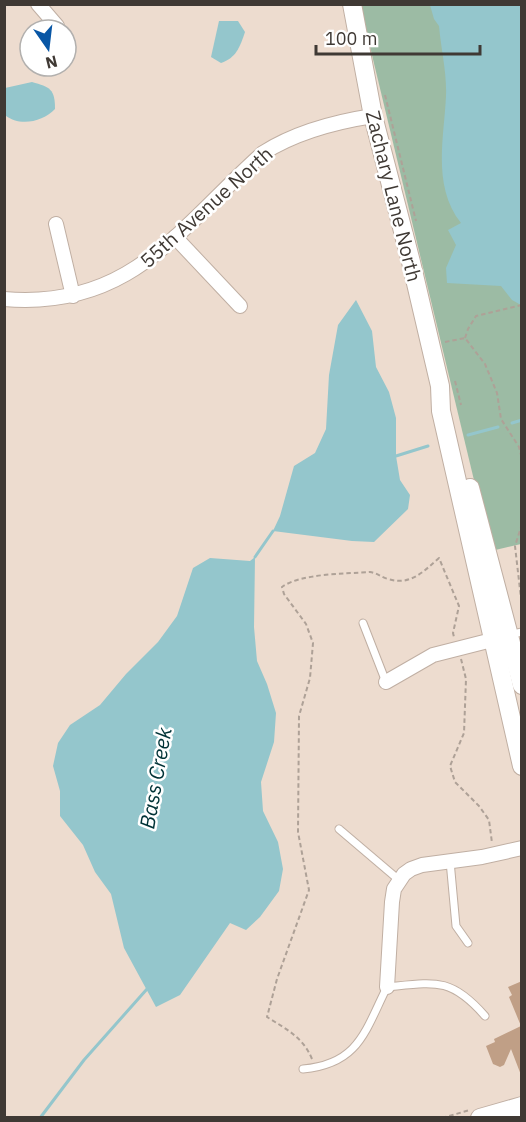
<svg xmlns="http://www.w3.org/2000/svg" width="526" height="1122" font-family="'IBM Plex Sans',sans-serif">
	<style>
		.green { fill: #9cbba4 }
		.water { fill: #94c6cc }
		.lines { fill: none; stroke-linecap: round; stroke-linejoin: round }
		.stream { stroke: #94c6cc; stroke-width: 3 }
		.building { fill: #c09f86 }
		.lane-casing { stroke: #c0afa3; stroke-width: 9 }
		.street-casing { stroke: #c0afa3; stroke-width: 16 }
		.secondary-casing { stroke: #c0afa3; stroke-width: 20 }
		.path { stroke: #aea197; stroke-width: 2; stroke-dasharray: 4.5 3; stroke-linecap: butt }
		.lane { stroke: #fff; stroke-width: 7 }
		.street { stroke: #fff; stroke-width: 14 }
		.secondary { stroke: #fff; stroke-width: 18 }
		.labels { text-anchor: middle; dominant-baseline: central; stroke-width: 5; stroke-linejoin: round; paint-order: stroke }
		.street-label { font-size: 20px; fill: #3f3934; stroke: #fff }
		.water-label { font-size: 21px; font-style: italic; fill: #003337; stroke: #fff }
	</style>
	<rect width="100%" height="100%" fill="#eddccf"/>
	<!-- green -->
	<path class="green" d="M360,5h161v539l-30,7z"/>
	<!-- water -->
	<g class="water">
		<path d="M430,5h91v300l-9,-5 -11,-14 -54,-3 -1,-15 10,-23 -8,-15 13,-7c-29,-37 -17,-84 -15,-127 1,-23 -5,-47 -7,-70l-5,-7z"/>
		<path d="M219,21h19l7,11c-5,15 -9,26 -24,31l-10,-6z"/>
		<path d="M32,82c18,5 23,7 23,27 -12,13 -36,18 -50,6v-27z"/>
		<path d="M356,300l16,31 4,36 13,25 7,26v38l4,24 10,15 -2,14 -34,33 -22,-1 -79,-10 7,-15 14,-50 21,-13 11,-24 3,-54 9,-50z"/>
		<path d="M255,557l-1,70 3,34 10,23 9,29 -2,29 -13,40 2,29 15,31 5,27 -4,22 -19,26 -14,13 -16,-7 -50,72 -24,12 -32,-59 -13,-54 -16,-22 -12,-27 -23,-29v-25l-7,-25 5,-23 12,-18 30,-20 26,-31 32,-32 19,-26 16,-48 17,-10 40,3z"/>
	</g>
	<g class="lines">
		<!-- stream -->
		<g class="stream">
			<path d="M512,423l10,-3"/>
			<path d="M468,435l30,-8"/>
			<path d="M396,456l32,-10"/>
			<path d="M255,557l18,-26"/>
			<path d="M40,1118l44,-58 63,-71"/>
		</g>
	</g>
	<!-- building -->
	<path class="building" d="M522,981v94h-1l-10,-26 -7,16 -4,2 -7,-3 -7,-18 9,-4 -1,-3 27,-13 -12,-29 3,-2 -4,-8z"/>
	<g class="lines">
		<!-- lane casing -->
		<g class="lane-casing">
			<g id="lane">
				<path d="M363,623l23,59"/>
				<path d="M508,635l14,-3"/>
				<path d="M339,829l60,51"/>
				<path d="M450,861l6,65 12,17"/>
				<path d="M303,1069c56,-5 62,-38 84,-82 48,-5 64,-10 98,29"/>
			</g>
		</g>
		<!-- street casing -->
		<g class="street-casing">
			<g id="street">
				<path d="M38,4l19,22"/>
				<path d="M56,224l17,72"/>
				<path d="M175,237l65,69"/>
				<path d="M4,299c127,11 175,-71 259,-146 33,-21 71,-31 110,-37"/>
				<path d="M386,682l47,-27 59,-15"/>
				<path d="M387,987l5,-85 2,-13 10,-15 7,-5 11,-4 60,-8 40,-9"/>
			</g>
		</g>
		<!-- secondary casing -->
		<g class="secondary-casing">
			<g id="secondary">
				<path d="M352,4l21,112 38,146 29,124 1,25 81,355"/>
				<path d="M470,488l52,197"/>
				<path d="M480,1118l42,-12"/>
			</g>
		</g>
		<!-- path -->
		<g class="path">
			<path d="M385,95l31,126"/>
			<path d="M465,338l3,-9 8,-13 46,-11"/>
			<path d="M445,342l20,-4 20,26 12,29 4,26 18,28 3,12"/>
			<path d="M455,381l6,24"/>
			<path d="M522,524l-7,22 7,61"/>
			<path d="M461,659l5,20 -2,54 -14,33 5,16 24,24 10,14 3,23"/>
			<path d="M312,1059c-9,-22 -26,-30 -45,-42l10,-38 32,-89 -11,-58 1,-116 11,-38 3,-35 -7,-19 -22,-30 -2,-7c19,-14 64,-13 88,-15 7,1 11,5 18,7 22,7 35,-7 51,-21l20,48 -6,27 1,4"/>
			<path d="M442,1118l28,-8"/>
		</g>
		<!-- lane -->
		<use href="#lane" class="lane"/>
		<!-- street -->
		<use href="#street" class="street"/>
		<!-- secondary -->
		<use href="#secondary" class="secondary"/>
	</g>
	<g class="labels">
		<!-- street labels -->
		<g class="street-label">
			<text transform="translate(394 196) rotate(76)">Zachary Lane North</text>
			<text transform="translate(206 207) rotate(-42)">55th Avenue North</text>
		</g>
		<!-- water labels -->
		<g class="water-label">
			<text transform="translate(155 778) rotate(-80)">Bass Creek</text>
		</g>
	</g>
	<!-- border -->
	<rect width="526" height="1122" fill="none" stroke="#3f3934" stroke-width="12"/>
	<!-- north arrow -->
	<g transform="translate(48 48) rotate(166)"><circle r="28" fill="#ffffff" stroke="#b2b0ae" stroke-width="1.5"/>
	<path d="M0-4.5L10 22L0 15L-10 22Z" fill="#0856a5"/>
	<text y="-9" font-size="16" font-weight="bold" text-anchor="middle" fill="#3f3934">N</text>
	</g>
	<!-- scale -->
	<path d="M316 45v9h164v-9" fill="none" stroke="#3f3934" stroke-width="3"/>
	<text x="325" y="45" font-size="18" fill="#3f3934" stroke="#ffffff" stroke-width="4.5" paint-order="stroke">100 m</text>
</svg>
